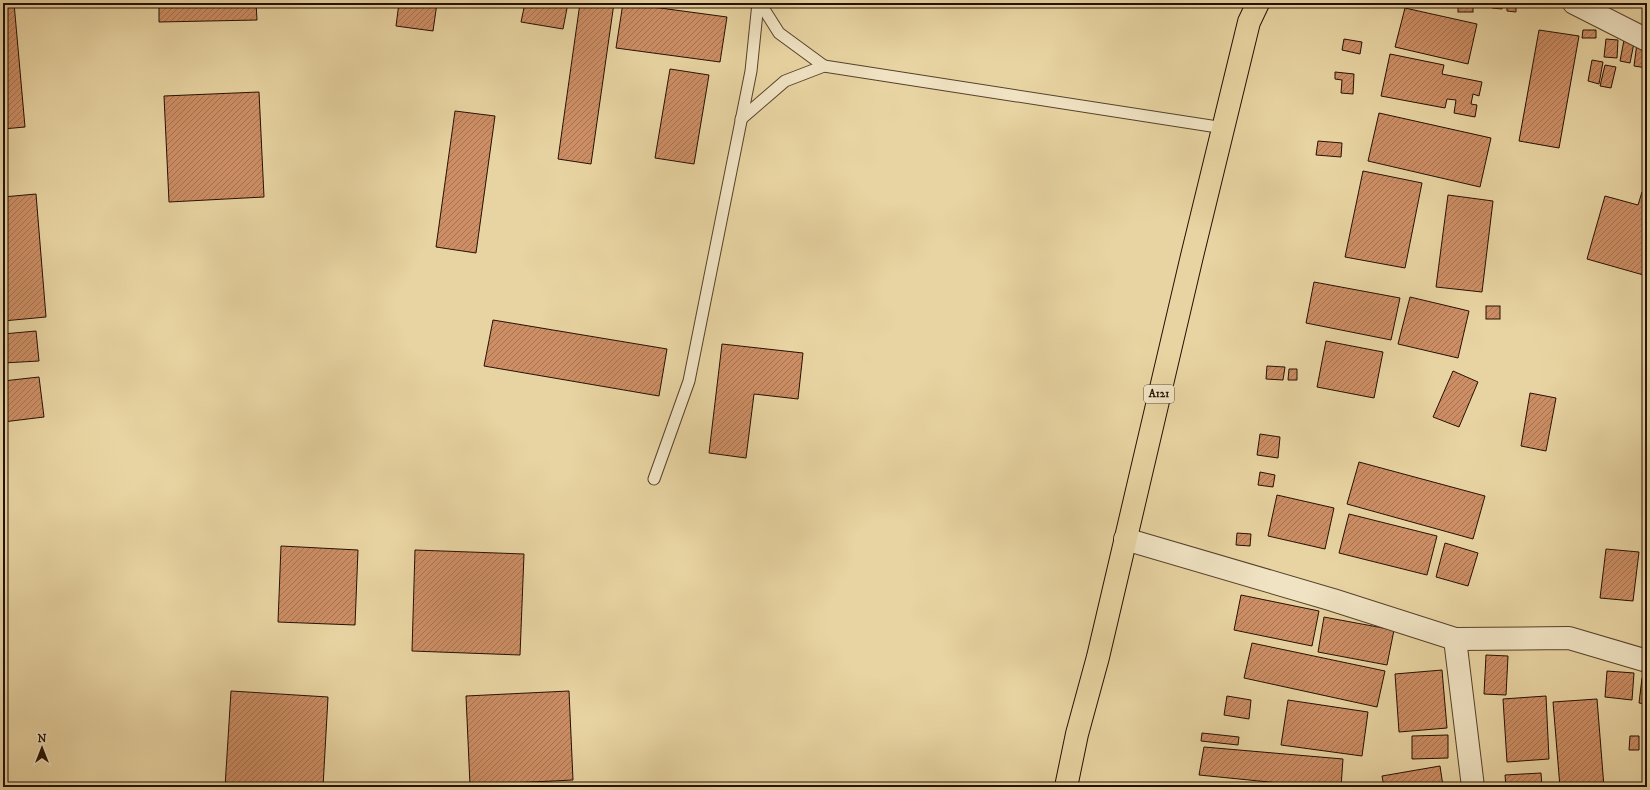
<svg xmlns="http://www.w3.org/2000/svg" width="1650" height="790" font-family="'IM FELL DW Pica',serif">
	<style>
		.building { fill: url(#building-hatch); stroke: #251003 }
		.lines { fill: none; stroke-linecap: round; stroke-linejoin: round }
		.lane-casing { stroke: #56412b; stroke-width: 13 }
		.street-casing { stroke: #56412b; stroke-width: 24 }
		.primary-casing { stroke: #251003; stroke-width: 24 }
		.lane { stroke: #f0e3c3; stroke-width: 11 }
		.street { stroke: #f0e3c3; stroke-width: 22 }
		.primary { stroke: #e8d4a2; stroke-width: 22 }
		.labels { text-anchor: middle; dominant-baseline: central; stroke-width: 3; stroke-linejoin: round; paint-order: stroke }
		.shield { fill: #f0e3c3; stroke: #624f3d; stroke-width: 1 }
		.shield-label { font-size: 11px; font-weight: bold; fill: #251003 }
	</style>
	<defs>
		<pattern id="building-hatch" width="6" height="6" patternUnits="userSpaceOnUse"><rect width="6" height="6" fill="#cd8e65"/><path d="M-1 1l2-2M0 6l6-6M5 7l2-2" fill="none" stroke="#a67351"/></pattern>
	</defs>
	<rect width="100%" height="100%" fill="#e8d4a2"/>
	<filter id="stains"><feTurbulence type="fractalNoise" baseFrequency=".005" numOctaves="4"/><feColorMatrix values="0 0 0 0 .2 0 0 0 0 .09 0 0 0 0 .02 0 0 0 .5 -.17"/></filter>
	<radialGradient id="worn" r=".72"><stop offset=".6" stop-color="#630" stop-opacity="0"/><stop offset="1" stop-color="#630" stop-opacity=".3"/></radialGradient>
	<!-- building -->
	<g class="building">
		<path d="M3,3h11l11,124 -22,2z"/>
		<path d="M159,3h97l1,17 -98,2z"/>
		<path d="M327,3h16l-1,4 -15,-2z"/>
		<path d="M399,3h38l-4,28 -37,-5z"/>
		<path d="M525,3h43l-5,26 -42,-7z"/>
		<path d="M580,3h34l-23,161 -33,-5z"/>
		<path d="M623,3l104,14 -7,45 -104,-14z"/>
		<rect x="1458" y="3" width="15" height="9"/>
		<path d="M1493,3h10l-1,6 -10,-1z"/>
		<path d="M1507,3h9v9l-9,-1z"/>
		<path d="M1405,8l72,16 -9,40 -73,-17z"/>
		<path d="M1539,30l40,6 -20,112 -40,-7z"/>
		<path d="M1583,30h13v8h-14z"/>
		<path d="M1344,39l18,3 -2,12 -18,-4z"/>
		<path d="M1606,39l12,1 -1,18 -13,-1z"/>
		<path d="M1624,40l10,3 -4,20 -10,-2z"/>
		<path d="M1637,43l10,2v23l-13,-2z"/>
		<path d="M1390,54l54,11 -2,9 40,8 -3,14 -6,-2 -2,10 6,1 -2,12 -21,-4 2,-13 -9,-1 -2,9 -64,-12z"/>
		<path d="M1592,60l11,2 -4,22 -11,-3z"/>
		<path d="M1605,65l11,2 -5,21 -11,-2z"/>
		<path d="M670,69l39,6 -15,89 -39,-6z"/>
		<path d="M1335,72l19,2 -1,20 -12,-1 1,-13 -7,-1z"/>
		<path d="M259,92l5,105 -95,5 -5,-106z"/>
		<path d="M455,111l40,5 -19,137 -40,-6z"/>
		<path d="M1379,113l112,25 -11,49 -112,-26z"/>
		<path d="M1318,141l24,2 -1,14 -25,-2z"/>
		<path d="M1363,171l59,12 -17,85 -60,-11z"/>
		<path d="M1642,192l5,2v82l-60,-17 18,-63 33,9z"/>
		<path d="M36,194l10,123 -43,4v-124z"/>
		<path d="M1448,195l45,6 -11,91 -46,-5z"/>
		<path d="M1314,282l86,16 -9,42 -85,-17z"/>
		<path d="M1410,297l59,14 -11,47 -60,-14z"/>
		<rect x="1486" y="306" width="14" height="13"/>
		<path d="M493,320l174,29 -8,47 -175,-30z"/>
		<path d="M36,331l3,30 -36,2v-29z"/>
		<path d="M1326,341l57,11 -9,46 -57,-11z"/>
		<path d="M722,344l81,9 -5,46 -44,-5 -8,64 -37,-5z"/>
		<path d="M1267,366l18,1 -2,13 -17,-1z"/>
		<path d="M1289,369h8v11h-9z"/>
		<path d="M1453,371l25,11 -19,45 -26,-10z"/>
		<path d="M39,377l5,40 -41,5v-41z"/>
		<path d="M1530,393l26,5 -10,53 -25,-5z"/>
		<path d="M1260,434l20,3 -2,21 -21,-3z"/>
		<path d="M1359,462l126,34 -12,43 -126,-35z"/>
		<path d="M1260,472l15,3 -2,12 -15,-2z"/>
		<path d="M1277,495l57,13 -9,41 -57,-13z"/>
		<path d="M1349,514l88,22 -10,39 -88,-22z"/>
		<path d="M1237,533l14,1 -1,12 -14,-1z"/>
		<path d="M1445,543l33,10 -10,33 -32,-9z"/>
		<path d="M281,546l77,4 -3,75 -77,-3z"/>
		<path d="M1606,549l33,3 -6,49 -33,-3z"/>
		<path d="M415,550l109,4 -4,101 -108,-4z"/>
		<path d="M1241,595l78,16 -7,35 -78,-16z"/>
		<path d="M1324,617l70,13 -7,35 -69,-13z"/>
		<path d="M1252,643l133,28 -8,36 -133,-29z"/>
		<path d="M1486,655l22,1 -2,39 -22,-1z"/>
		<path d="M1442,670l5,58 -48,4 -4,-58z"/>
		<path d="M1607,671l27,2 -2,27 -27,-3z"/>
		<path d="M1642,678l5,1v25l-8,-1z"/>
		<path d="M231,691l97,6 -5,90h-98z"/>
		<path d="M569,691l4,89 -103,5 -4,-89z"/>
		<path d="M1227,696l24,4 -2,19 -25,-4z"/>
		<path d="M1546,696l3,63 -42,3 -4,-63z"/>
		<path d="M1597,699l7,88h-44l-7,-85z"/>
		<path d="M1288,700l80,12 -6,44 -81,-11z"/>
		<path d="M1202,733l37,4 -1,8 -37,-4z"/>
		<path d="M1448,735v23l-36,1v-23z"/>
		<path d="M1630,736h9v14h-10z"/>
		<path d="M1204,747l139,12 -2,28h-22l-120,-12z"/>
		<path d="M1440,766l3,20 -59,1 -2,-11z"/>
		<path d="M1541,773l1,14h-36l-1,-12z"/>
	</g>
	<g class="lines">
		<!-- lane casing -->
		<g class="lane-casing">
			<g id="lane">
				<path d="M760,3l19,30 45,33"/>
				<path d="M741,119l44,-38 39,-15 400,62"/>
				<path d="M654,479l35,-98 62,-310 7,-68"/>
			</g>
		</g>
		<!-- street casing -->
		<g class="street-casing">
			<g id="street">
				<path d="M1574,3l73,37"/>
				<path d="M1125,539l208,61 122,39 114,-1 78,23"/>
				<path d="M1455,639l18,148"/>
			</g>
		</g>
		<!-- primary casing -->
		<g class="primary-casing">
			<path id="primary" d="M1066,787l11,-53 21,-77 94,-401 57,-234 9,-19"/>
		</g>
		<!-- lane -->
		<use href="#lane" class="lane"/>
		<!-- street -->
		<use href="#street" class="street"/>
		<!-- primary -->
		<use href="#primary" class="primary"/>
	</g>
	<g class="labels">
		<!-- shield labels -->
		<rect class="shield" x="1144" y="385" width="30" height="18" rx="3"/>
		<g class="shield-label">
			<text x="1159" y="394">A121</text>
		</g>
	</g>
	<!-- margin -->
	<rect width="1650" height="790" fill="none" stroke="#e8d4a2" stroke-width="16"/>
	<rect x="4" y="4" width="1642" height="782" fill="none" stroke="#251003" stroke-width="2"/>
	<rect x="8" y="8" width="1634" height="774" fill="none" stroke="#251003"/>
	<!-- north arrow -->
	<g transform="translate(42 748)" stroke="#f0e3c3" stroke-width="3" paint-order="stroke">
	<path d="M0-3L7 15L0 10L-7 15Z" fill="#251003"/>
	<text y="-6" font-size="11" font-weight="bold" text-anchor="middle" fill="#251003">N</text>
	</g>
	<rect width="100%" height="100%" filter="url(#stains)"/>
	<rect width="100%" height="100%" fill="url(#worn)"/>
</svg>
